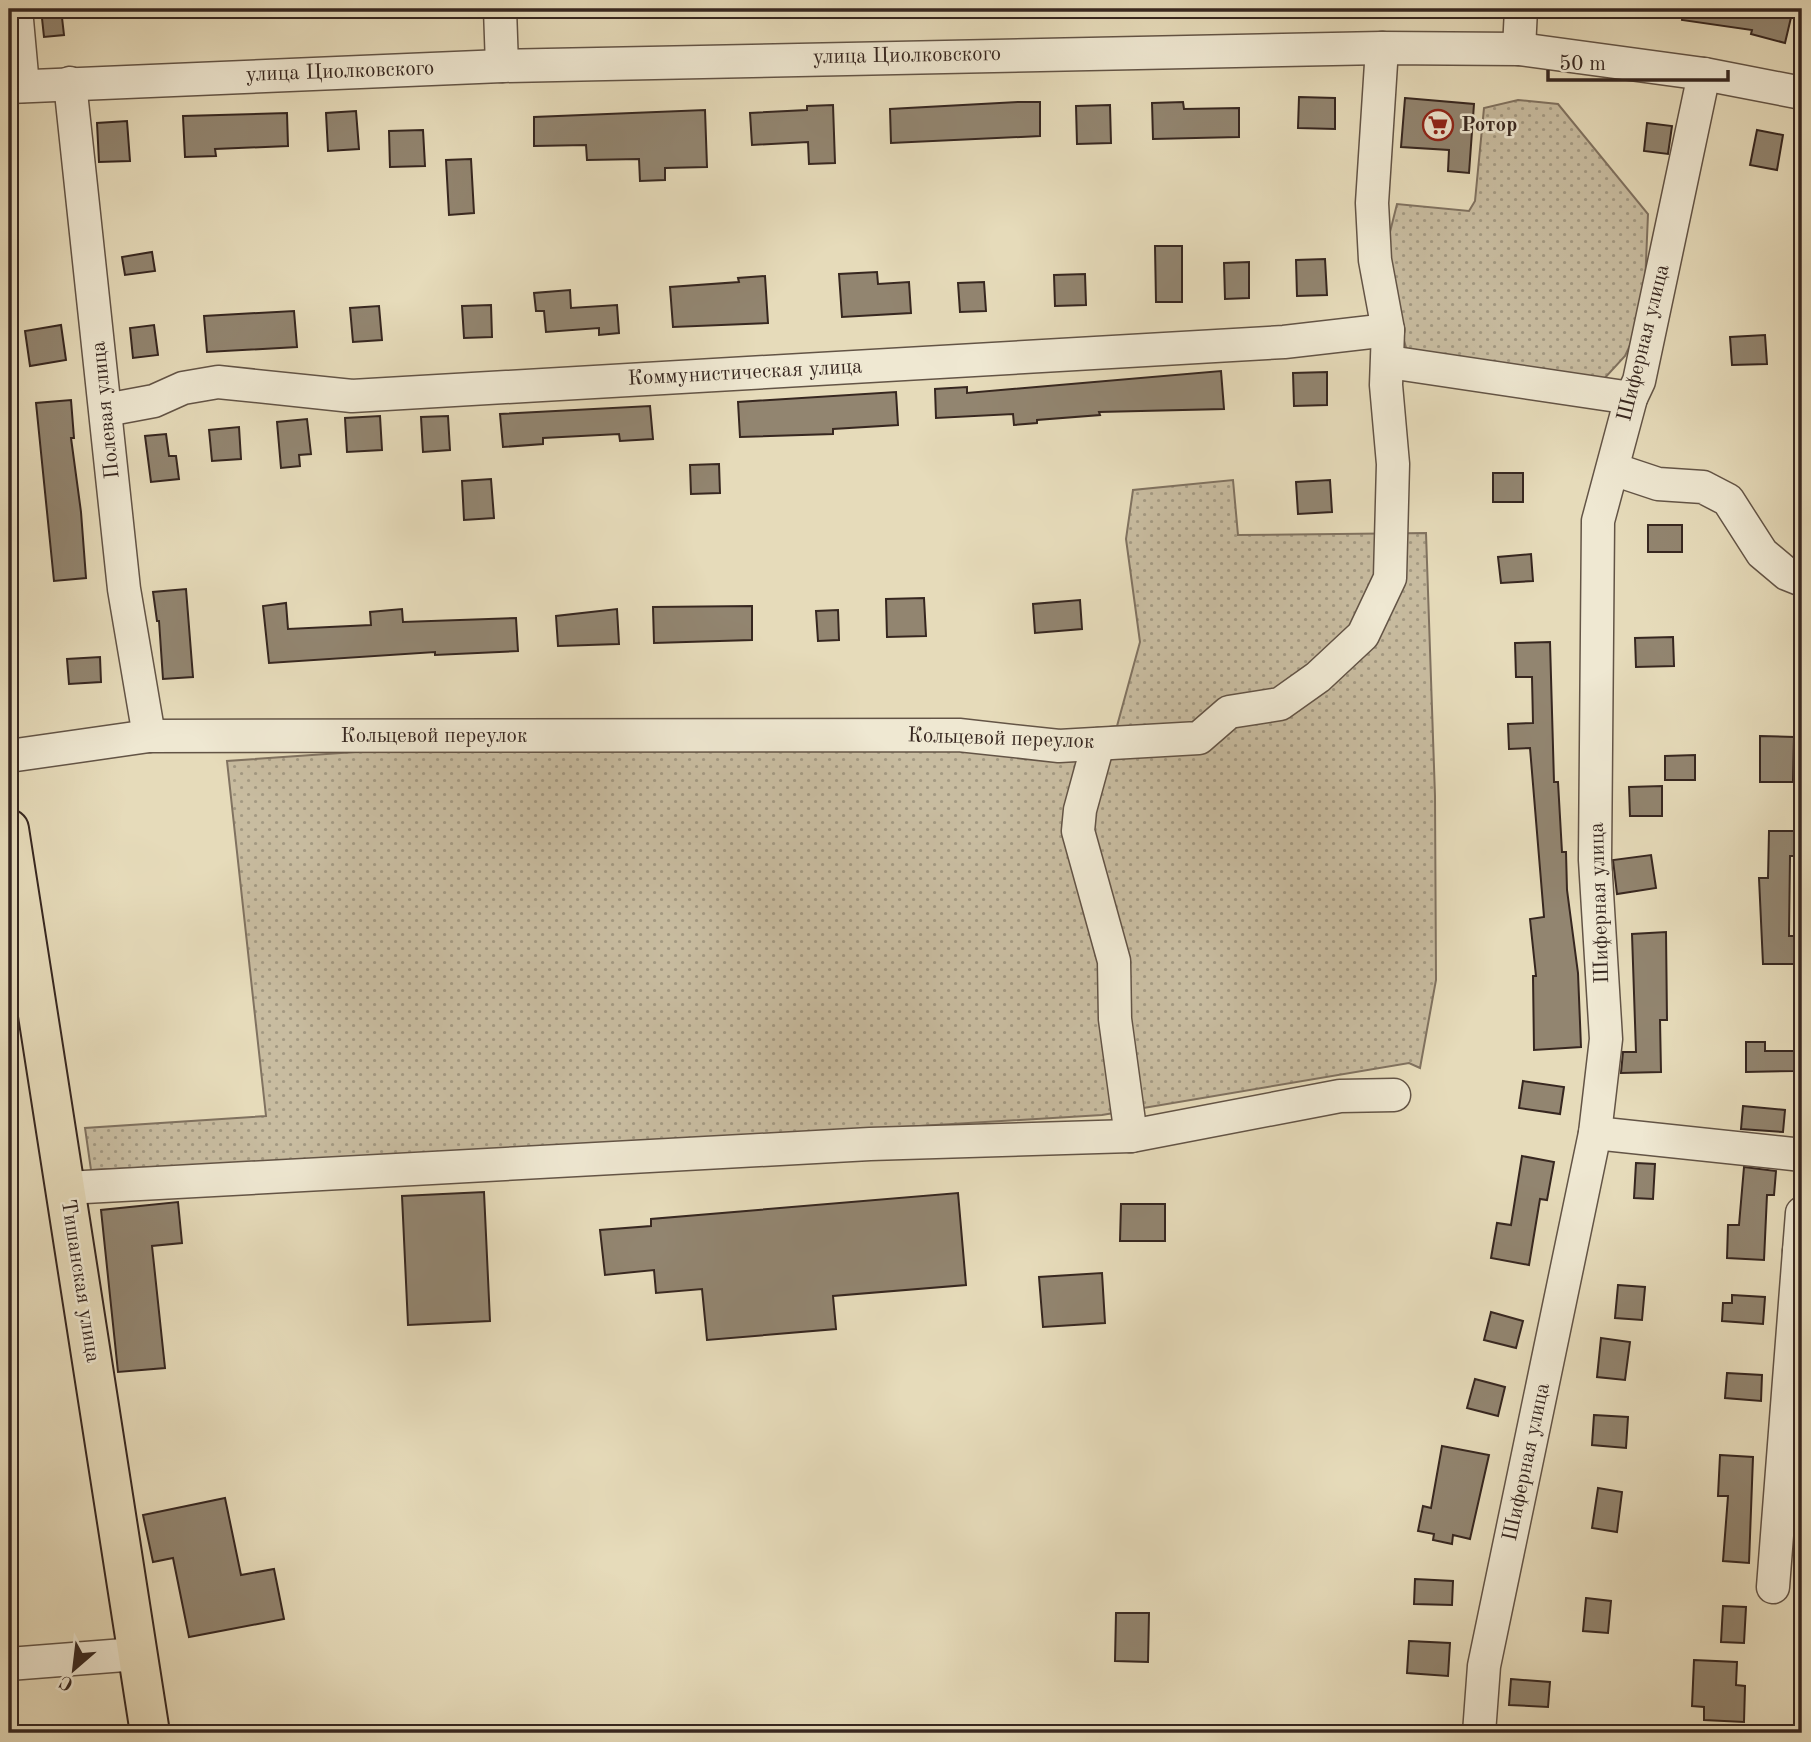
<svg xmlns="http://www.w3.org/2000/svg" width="1811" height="1742" font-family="'Old Standard TT',serif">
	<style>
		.grass { fill: url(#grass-dots); stroke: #807260; stroke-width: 2 }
		.building { fill: #928570; stroke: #372720; stroke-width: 2 }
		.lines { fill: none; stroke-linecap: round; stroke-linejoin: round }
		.minor-casing { stroke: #635446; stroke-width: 35 }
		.major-casing { stroke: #372720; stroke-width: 42 }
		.minor { stroke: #efe8d2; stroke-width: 32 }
		.major { stroke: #e6dbba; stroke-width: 38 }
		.labels { text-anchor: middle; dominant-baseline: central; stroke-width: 5; stroke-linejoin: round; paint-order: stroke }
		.street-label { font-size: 21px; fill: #372720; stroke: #efe8d2 }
		.poi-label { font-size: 21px; font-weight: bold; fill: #372720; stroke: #efe8d2; text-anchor: start }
	</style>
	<defs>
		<pattern id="grass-dots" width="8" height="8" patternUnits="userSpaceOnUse" patternTransform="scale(1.75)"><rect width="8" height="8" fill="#c8bca0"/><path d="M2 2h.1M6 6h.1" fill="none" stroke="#a39982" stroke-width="1.8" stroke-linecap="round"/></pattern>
	</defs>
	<rect width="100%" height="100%" fill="#e6dbba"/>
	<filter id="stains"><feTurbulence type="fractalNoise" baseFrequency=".00286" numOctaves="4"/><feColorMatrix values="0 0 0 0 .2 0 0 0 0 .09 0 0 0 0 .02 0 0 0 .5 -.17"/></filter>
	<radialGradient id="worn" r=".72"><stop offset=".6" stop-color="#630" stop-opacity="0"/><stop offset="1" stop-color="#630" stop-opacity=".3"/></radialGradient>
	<!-- grass -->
	<g class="grass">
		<path d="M1518,100l40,4 90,110 -5,119 -11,8 -7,15 -22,24 -194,-22 -16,-56 -7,-54 11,-44 72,7 6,-10 9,-93z"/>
		<path d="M1233,480l5,55 188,-2 9,263 1,184 -16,88 -11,-5 -307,52 -616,37 -395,18 -6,-42 181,-12 -39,-355 172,-12 543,-1 175,-22 23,-84 -14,-103 7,-49z"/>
	</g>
	<!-- building -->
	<g class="building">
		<path d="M41,9h20l3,26 -20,2z"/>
		<path d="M1683,9h110l-8,34 -34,-9 1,-4 -70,-10z"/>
		<path d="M1299,97l36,1v31l-37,-1z"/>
		<path d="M1405,98l69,6 -5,69 -21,-2 1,-21 -48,-3z"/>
		<path d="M1018,102h22v34l-149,7 -1,-34z"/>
		<path d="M1183,102l1,7 55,-1v29l-86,2 -1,-36z"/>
		<path d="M833,105l2,58 -26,1 -1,-22 -56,3 -2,-32 57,-3v-4z"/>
		<path d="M1110,105l1,38 -34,1 -1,-38z"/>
		<path d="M705,110l2,57 -42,1v12l-25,1 -1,-22 -52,1 -1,-15 -52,1v-29z"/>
		<path d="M356,111l3,38 -31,2 -2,-38z"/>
		<path d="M287,113l1,33 -73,3 1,7 -31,1 -2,-41z"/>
		<path d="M127,121l3,40 -31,1 -2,-39z"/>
		<path d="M1647,123l25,3 -4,28 -24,-3z"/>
		<path d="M423,130l2,36 -35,1 -1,-36z"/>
		<path d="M1757,130l26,5 -6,35 -27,-5z"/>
		<path d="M471,159l3,54 -25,2 -3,-55z"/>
		<path d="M1155,246h27v56h-26z"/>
		<path d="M152,252l3,19 -30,4 -3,-18z"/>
		<path d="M1325,259l2,36 -30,1 -1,-36z"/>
		<path d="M1249,262v36l-24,1 -1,-36z"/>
		<path d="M877,272l1,12 31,-2 2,31 -69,4 -3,-43z"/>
		<path d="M1085,274l1,31 -31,1 -1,-31z"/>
		<path d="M765,276l3,47 -95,4 -3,-40 69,-5 -1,-4z"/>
		<path d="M984,282l2,29 -26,1 -2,-29z"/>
		<path d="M570,290l1,18 46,-3 2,28 -20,2v-7l-53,4 -2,-21h-8l-2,-18z"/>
		<path d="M491,305l1,32 -28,1 -2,-32z"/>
		<path d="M379,306l3,34 -29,2 -3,-34z"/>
		<path d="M294,311l3,36 -90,5 -3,-36z"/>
		<path d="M61,325l5,35 -36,6 -5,-35z"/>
		<path d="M154,325l4,30 -25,3 -3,-30z"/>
		<path d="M1765,335l2,29 -35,1 -2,-28z"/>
		<path d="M1221,371l3,38 -125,3 1,3 -63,5v3l-23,2 -1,-11 -77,4 -1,-29 32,-2v6z"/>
		<path d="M1327,372v33l-33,1 -1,-33z"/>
		<path d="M896,392l2,33 -65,4v5l-93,3 -2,-35z"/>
		<path d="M71,400l3,38h-3l10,74 5,66 -32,3 -18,-178z"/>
		<path d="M650,406l3,33 -33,2 -1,-7 -76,4v6l-40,3 -3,-33z"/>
		<path d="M380,416l2,34 -35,2 -2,-34z"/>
		<path d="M448,416l2,34 -27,2 -2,-35z"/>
		<path d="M307,419l4,35 -12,1 1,11 -19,2 -4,-46z"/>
		<path d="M239,427l2,32 -29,2 -3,-31z"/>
		<path d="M166,434l3,22h7l3,23 -28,3 -6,-46z"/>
		<path d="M719,464l1,29 -29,1 -1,-29z"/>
		<rect x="1493" y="473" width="30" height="29"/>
		<path d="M491,479l3,39 -30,2 -2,-39z"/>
		<path d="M1330,480l2,32 -34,2 -2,-32z"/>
		<rect x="1648" y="525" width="34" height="27"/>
		<path d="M1531,554l2,27 -32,2 -3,-26z"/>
		<path d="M186,589l7,88 -30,2 -4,-58h-2l-4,-29z"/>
		<path d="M924,598l2,38 -39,1 -1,-38z"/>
		<path d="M1080,600l2,29 -47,4 -2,-29z"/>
		<path d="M286,603l2,26 83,-4 -1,-13 32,-3 1,13 113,-4 2,33 -83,4v-3l-166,11 -6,-57z"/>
		<path d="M752,606v34l-98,3 -1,-36z"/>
		<path d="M617,609l2,35 -61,2 -2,-30z"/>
		<path d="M838,610l1,30 -21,1 -2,-30z"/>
		<path d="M1673,637l1,29 -38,1 -1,-29z"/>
		<path d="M1550,642l4,140h4l4,70h4l1,38 11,83 3,74 -47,3 -1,-74h3l-6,-57 14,-2 -14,-169 -21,1 -1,-25 25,-1 -1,-46h-16l-1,-34z"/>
		<path d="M100,657l1,25 -32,2 -2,-25z"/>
		<path d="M1760,736l34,1 -1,45h-33z"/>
		<path d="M1695,755v25h-30v-24z"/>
		<path d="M1662,786v30h-32l-1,-29z"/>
		<path d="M1769,831h29v25h-8l-1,80h5v28h-31l-4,-86h9z"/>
		<path d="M1651,855l5,33 -39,6 -4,-34z"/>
		<path d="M1666,932l1,88h-7l1,52 -40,1 2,-21h13l-4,-118z"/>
		<path d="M1746,1042h19v9h29v20l-48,1z"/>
		<path d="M1523,1081l41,6 -4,27 -41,-6z"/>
		<path d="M1743,1106l42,4 -2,22 -42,-3z"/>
		<path d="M1522,1156l32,6 -7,38 -7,-1 -11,66 -38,-7 6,-35 14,2z"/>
		<path d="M1636,1163l19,1 -2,35 -19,-1z"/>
		<path d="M1744,1167l32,4 -2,24h-7l-3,65 -37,-2 1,-33h11z"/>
		<path d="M484,1192l6,129 -82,4 -6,-129z"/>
		<path d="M958,1193l8,92 -133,11 3,33 -129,11 -5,-51 -46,4 -2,-23 -49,5 -5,-45 51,-4v-7z"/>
		<path d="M178,1202l4,41 -30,3 13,122 -47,4 -17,-162z"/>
		<path d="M1121,1204h44v37h-45z"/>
		<path d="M1102,1273l3,50 -62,4 -4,-50z"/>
		<path d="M1618,1285l27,2 -3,33 -27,-2z"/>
		<path d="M1732,1295l33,2 -2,27 -41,-3 1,-18h9z"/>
		<path d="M1491,1312l32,9 -7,27 -32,-8z"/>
		<path d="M1601,1338l29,4 -5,38 -28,-3z"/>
		<path d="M1727,1373l35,2 -1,26 -36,-3z"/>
		<path d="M1475,1379l30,8 -7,29 -31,-8z"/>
		<path d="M1594,1415l34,2 -2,31 -34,-3z"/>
		<path d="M1442,1446l47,9 -19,84 -17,-4 -1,9 -19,-4 1,-6 -16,-3 5,-25 8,2z"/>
		<path d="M1720,1455l33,2 -4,106 -26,-2 5,-65h-10z"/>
		<path d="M1598,1488l24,4 -5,40 -25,-4z"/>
		<path d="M225,1498l16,77 33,-6 10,50 -95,18 -16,-79 -20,4 -10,-47z"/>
		<path d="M1415,1579l38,2 -1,24 -38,-1z"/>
		<path d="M1586,1598l25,3 -3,32 -25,-2z"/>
		<path d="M1723,1606l23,1 -2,36 -23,-1z"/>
		<path d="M1116,1613h33l-1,49 -33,-1z"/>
		<path d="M1409,1641l41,2 -2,33 -41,-3z"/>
		<path d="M1694,1660l43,2 -1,23 9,1 -1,36 -40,-2v-13l-12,-1z"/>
		<path d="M1511,1679l39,3 -2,25 -39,-2z"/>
	</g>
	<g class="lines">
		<!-- minor casing -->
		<g class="minor-casing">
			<g id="minor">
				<path d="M16,9l7,77"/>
				<path d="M500,9l2,57"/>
				<path d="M1519,49l2,-40"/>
				<path d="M70,83l54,506 25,147"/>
				<path d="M9,87l493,-21 880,-18 137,1 185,25 98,19"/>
				<path d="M1389,362l242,36"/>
				<path d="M106,410l48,-9 29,-13 35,-6 134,14 932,-54 104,-12"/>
				<path d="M1613,469l45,15 45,3 25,13 34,53 25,21 15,6"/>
				<path d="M1098,744l-18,66 -2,21 36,130 1,58 16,117"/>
				<path d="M9,756l140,-20 810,-1 100,11 140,-8 30,-26 51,-8 38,-27 45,-42 27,-57 3,-114 -7,-79 2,-55 -13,-70 -3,-57 10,-155"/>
				<path d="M1595,1133l207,22"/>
				<path d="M66,1188l804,-44 261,-8 209,-40 54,-1"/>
				<path d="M1802,1213l-3,38h3"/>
				<path d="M1773,1587l26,-336"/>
				<path d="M9,1664l128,-10"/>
				<path d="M1479,1733l5,-67 111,-533 11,-94 -11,-179 3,-339 33,-123 8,-17 65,-307"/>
			</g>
		</g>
		<!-- major casing -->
		<g class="major-casing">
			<path id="major" d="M9,829l141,904"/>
		</g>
		<!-- minor -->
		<use href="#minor" class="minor"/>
		<!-- major -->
		<use href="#major" class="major"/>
	</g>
	<!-- icons -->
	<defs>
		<g id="supermarket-ring" transform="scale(1.575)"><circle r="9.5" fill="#efe8d2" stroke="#8f2418" stroke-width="1.5"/><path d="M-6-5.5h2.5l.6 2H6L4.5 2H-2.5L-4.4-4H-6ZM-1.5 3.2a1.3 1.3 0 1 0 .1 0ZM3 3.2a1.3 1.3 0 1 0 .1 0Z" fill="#8f2418"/></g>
	</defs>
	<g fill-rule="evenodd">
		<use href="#supermarket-ring" x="1438" y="125"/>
	</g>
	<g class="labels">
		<!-- street labels -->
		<g class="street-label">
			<text transform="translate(907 56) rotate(-1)">улица Циолковского</text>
			<text transform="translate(340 72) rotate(-2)">улица Циолковского</text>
			<text transform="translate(1644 343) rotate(-76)">Шиферная улица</text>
			<text transform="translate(745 373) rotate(-3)">Коммунистическая улица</text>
			<text transform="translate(106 410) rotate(-96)">Полевая улица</text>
			<text x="434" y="736">Кольцевой переулок</text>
			<text transform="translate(1001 739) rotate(2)">Кольцевой переулок</text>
			<text transform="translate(1600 903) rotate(-92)">Шиферная улица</text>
			<text transform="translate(80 1281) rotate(81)">Тишанская улица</text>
			<text transform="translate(1527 1462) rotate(-78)">Шиферная улица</text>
		</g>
		<!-- poi labels -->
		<g class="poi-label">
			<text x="1461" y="125">Poтор</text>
		</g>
	</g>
	<!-- margin -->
	<rect width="1811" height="1742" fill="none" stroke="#e6dbba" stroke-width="35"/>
	<rect x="10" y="10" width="1790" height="1721" fill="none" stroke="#372720" stroke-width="3.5"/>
	<rect x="18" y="18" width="1776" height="1707" fill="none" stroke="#372720" stroke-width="2"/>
	<!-- north arrow -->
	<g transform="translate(74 1669) rotate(208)" stroke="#efe8d2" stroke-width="5" paint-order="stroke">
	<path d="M0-5L12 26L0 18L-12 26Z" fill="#372720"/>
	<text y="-10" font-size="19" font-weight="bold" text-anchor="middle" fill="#372720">С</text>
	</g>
	<!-- scale -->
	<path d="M1548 70v10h180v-10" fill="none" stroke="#372720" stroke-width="3.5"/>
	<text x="1559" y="70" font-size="21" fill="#372720" stroke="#efe8d2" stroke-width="5" paint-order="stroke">50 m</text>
	<rect width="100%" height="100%" filter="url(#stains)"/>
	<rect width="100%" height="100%" fill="url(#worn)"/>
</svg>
